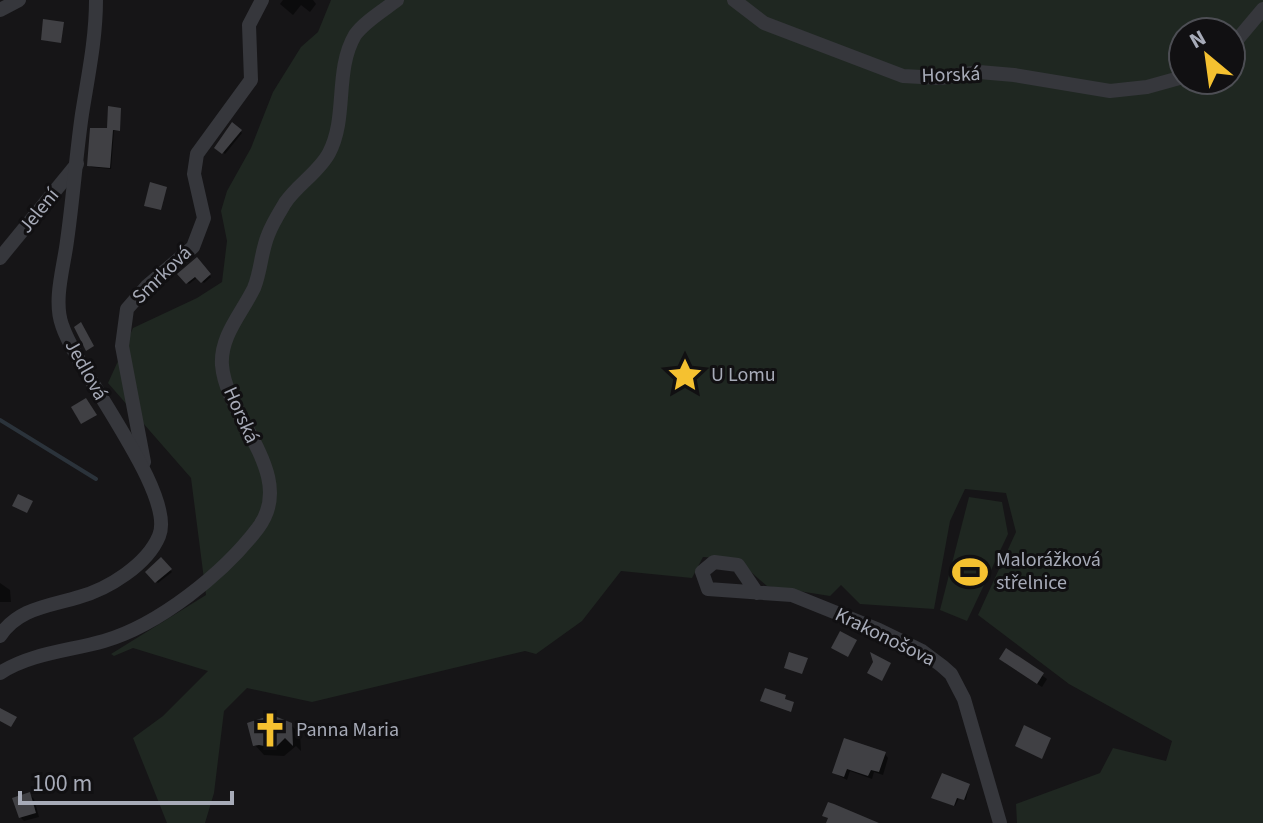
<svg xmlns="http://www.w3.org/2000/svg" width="1263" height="823" font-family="'Source Sans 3',sans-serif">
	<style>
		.green { fill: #1f2721; fill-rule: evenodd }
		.shadow { fill: #0007 }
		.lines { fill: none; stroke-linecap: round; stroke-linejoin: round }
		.stream { stroke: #2b333b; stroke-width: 4 }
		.building { fill: #404044 }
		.minor { stroke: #36373c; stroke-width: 14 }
		.labels { text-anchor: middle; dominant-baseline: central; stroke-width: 6; stroke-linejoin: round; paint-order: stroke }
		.street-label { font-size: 20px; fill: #a7abb8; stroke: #111012 }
		.poi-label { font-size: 20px; fill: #a7abb8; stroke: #111012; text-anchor: start }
	</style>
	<rect width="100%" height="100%" fill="#161517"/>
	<!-- green -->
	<g class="green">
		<path d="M331,0h932v823h-246l-1,-19 84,-31 13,-25 53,13 6,-20 -103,-57 -91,-69 38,-83 -10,-39 -41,-4 -15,32 -16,88 -74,-5 -19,-19 -11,11 -63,-10 -31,-27 -33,-2 -11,21 -71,-7 -39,50 -46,33 -11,-3 -213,51 -65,-14 -23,23 -10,82 -9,30h-38l-34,-85 30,-22 45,-45 -75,-23 -19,8 -3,-2 95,-59 -15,-117 -83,-95 25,-55 64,-30 25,-16 5,-41 -6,-30 6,-20 24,-43 22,-56 28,-45 17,-15zM1183,32h48v48h-48z"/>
		<path d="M969,497l33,5 6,32 -41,87 -27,-11z"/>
	</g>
	<!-- shadow -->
	<g class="shadow">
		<path d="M283,0h30l3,4 -6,8 -9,-7 -8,10 -13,-11z"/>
		<path d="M120,110v21h-6l-3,38 -20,-2 -2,-2z"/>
		<path d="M233,125l9,8 -17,21 -8,-7z"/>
		<path d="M197,260l14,17 -7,6 -6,-6 -9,7 -9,-10z"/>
		<path d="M161,560l11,12 -14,11 -11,-11z"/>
		<path d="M0,583l10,7 1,12h-11z"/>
		<path d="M1006,650l41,29 -5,8 -37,-24z"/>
		<path d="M291,725l9,9 1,17 -5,-5 -12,10 -20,-1 -9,-10z"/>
		<path d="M885,754l3,4 -5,17 -9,-3 -2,7 -22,-8 -3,9 -13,-7z"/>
		<path d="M969,785l-3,15 -7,-2 -4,8 -20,-7z"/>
		<path d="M29,794l5,5 5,18 -15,4 -4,-4z"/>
	</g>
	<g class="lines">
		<!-- stream -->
		<path class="stream" d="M0,420l96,59"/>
	</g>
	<!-- building -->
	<g class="building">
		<path d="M43,19l21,3 -3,21 -20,-3z"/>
		<path d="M108,106l13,2 -1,23 -7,-1 -3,38 -23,-2 3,-38h17z"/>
		<path d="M232,122l10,8 -20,24 -8,-6z"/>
		<path d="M150,182l17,5 -6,23 -17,-4z"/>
		<path d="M197,257l14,17 -10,9 -6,-6 -9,7 -9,-10z"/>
		<path d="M81,322l13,24 -8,5 -12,-24z"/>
		<path d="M86,398l11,17 -16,9 -10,-17z"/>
		<path d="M18,494l15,7 -6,12 -15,-7z"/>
		<path d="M161,557l11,12 -17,14 -10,-11z"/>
		<path d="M840,631l17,9 -9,17 -17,-9z"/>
		<path d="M1006,648l38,25 -7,11 -38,-25z"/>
		<path d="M789,652l19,6 -6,16 -18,-6z"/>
		<path d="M870,652l21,11 -9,18 -15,-8 6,-11z"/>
		<path d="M765,688l21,7 -1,4 9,3 -3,10 -31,-11z"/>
		<path d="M0,708l17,9 -6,10 -11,-6z"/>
		<path d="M272,715l20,8 1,23 -8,-8 -10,10 -16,-3 -6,1 -6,-23z"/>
		<path d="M1024,725l27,13 -9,21 -27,-13z"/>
		<path d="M844,738l42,14 -7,20 -8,-2 -3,6 -21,-7 -3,8 -12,-4z"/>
		<path d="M942,773l28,11 -6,16 -7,-2 -3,8 -23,-8z"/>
		<path d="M30,792l6,21 -17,5 -7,-20z"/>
		<path d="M828,802l6,2 45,19h-53l2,-5 -6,-2z"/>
	</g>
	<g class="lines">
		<!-- minor -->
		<g class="minor">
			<path d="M734,0l30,23 139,53 37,2 39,-6 35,3 96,16 37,-4 36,-10"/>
			<path d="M0,10l19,-10"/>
			<path d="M1231,47l32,-38"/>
			<path d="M0,258l77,-94"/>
			<path d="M144,462l-22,-116 5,-37 20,-23 46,-39 11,-29 -10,-44 3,-20 54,-74 -2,-55 13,-25"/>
			<path d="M757,593l-19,-28 -24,-3 -12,10 6,17 84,6 87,35 43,21 20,15 9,8 13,25 36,124"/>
			<path d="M0,636c18,-28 50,-30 79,-39 29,-8 68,-32 80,-61 18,-42 -82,-164 -97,-211 -9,-25 2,-59 5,-84 6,-42 9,-85 15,-127 6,-38 14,-75 14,-114"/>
			<path d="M0,673c31,-20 69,-22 104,-32 55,-16 120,-68 154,-113 40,-53 -32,-110 -36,-163 -2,-29 20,-52 32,-77 7,-17 7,-36 14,-53 4,-11 11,-22 17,-32 12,-18 34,-31 44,-50 19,-36 5,-82 26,-118 9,-13 29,-25 42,-35"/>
		</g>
	</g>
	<!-- icons -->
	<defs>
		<g id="sight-bare" transform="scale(2.76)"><path d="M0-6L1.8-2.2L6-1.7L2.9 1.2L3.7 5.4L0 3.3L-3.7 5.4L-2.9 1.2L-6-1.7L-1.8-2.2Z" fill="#f5c130" stroke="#111012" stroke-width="2.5" paint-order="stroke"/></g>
		<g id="stadium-bare" transform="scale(2.76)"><path d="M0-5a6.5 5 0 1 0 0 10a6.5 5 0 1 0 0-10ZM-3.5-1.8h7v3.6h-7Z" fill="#f5c130" stroke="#111012" stroke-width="2.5" paint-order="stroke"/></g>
		<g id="church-bare" transform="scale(2.76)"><path d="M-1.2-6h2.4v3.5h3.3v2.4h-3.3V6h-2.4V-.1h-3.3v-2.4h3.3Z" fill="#f5c130" stroke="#111012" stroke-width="2.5" paint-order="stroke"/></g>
	</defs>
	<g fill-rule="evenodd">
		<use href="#sight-bare" x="685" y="375"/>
		<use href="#stadium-bare" x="970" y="572"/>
		<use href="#church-bare" x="270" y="730"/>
	</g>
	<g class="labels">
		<!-- street labels -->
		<g class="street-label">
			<text transform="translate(951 75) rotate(-2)">Horská</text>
			<text transform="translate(39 211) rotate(-51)">Jelení</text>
			<text transform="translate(162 275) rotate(-44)">Smrková</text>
			<text transform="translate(86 370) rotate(61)">Jedlová</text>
			<text transform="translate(241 415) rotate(66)">Horská</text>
			<text transform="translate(885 637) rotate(26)">Krakonošova</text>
		</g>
		<!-- poi labels -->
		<g class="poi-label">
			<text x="711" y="375">U Lomu</text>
			<text x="996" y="560">Malorážková<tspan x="996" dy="23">střelnice</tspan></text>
			<text x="296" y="730">Panna Maria</text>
		</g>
	</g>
	<!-- north arrow -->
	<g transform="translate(1207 56) rotate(331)"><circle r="38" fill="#111012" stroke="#4d4e54" stroke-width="2"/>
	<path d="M0-6L14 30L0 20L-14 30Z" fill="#f5c130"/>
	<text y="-12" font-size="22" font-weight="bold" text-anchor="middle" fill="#a7abb8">N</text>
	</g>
	<!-- scale -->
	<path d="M20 791v12h212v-12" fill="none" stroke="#a7abb8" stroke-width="4"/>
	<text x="32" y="791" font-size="24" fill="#a7abb8" stroke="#111012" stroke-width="6" paint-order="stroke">100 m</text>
</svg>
